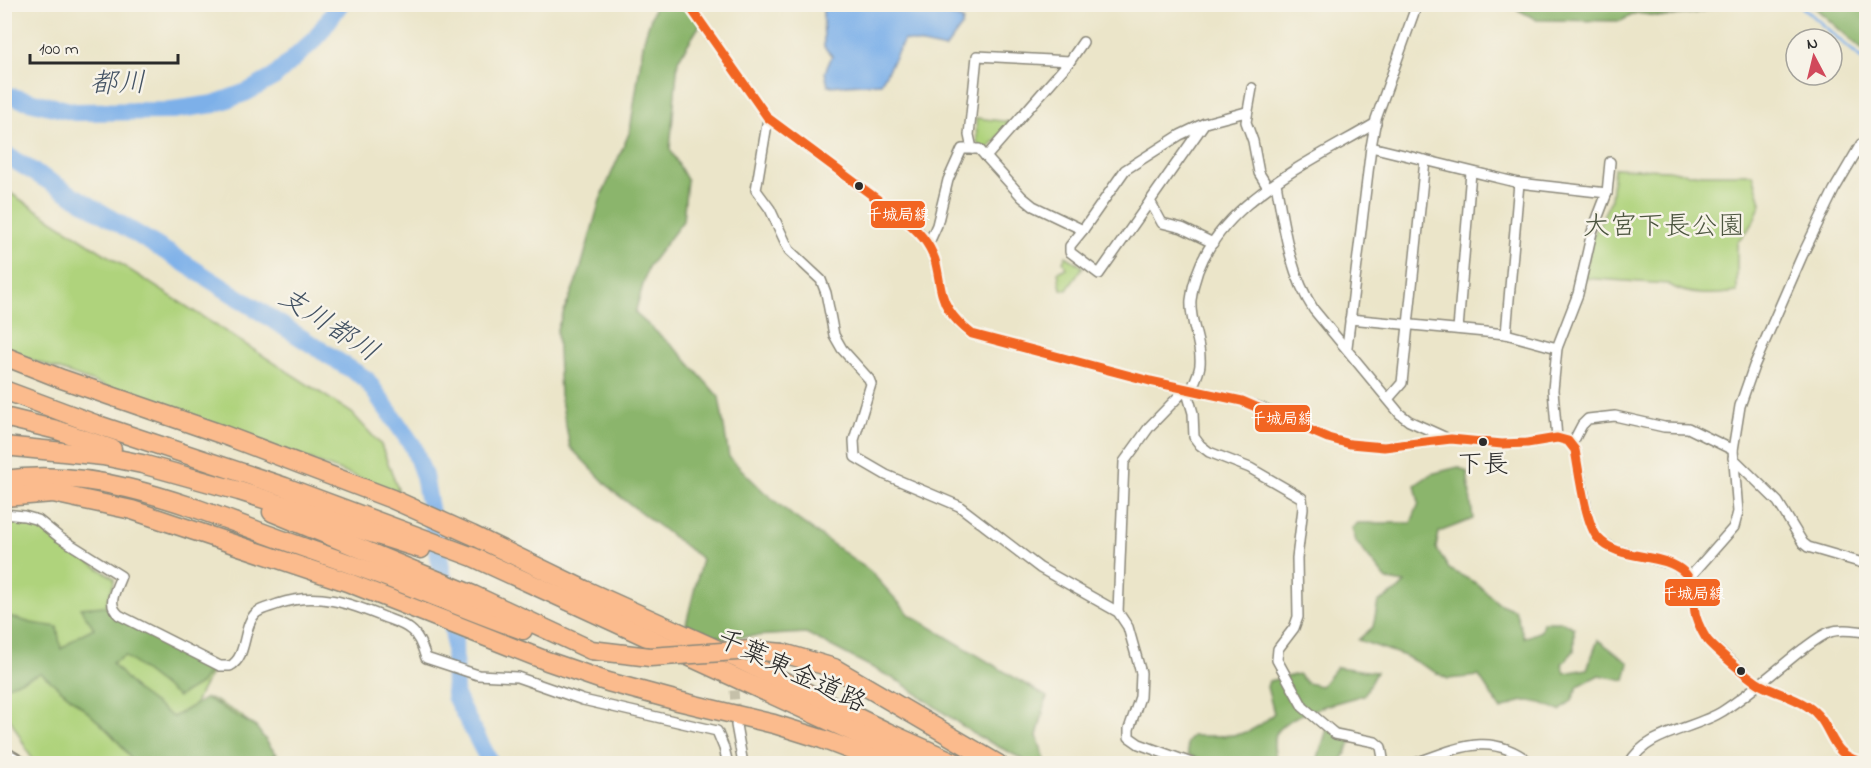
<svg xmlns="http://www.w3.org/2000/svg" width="1871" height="768" font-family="'Indie Flower','Klee One',sans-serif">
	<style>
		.green { fill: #afd37c; stroke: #6d7f54; stroke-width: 1.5 }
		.forest { fill: #8bb56c; stroke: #5b704c; stroke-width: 1.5 }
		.water { fill: #7db0e9; stroke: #546e8a; stroke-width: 1.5 }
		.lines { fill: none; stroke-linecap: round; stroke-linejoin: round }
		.stream { stroke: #7db0e9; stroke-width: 3 }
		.river { stroke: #7db0e9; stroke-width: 18 }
		.minor-tunnel { stroke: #c5c0a9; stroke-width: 9; stroke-dasharray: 9 4.5; stroke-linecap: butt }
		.minor-casing { stroke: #8b887a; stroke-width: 12 }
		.motorway-casing { stroke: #8b887a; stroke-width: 21 }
		.minor { stroke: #fff; stroke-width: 9 }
		.motorway { stroke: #fbbb8d; stroke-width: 18 }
		.motorway-bridge-casing { stroke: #8b887a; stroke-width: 21; stroke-linecap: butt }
		.motorway-bridge { stroke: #fbbb8d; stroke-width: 18 }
		.bus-1-casing { stroke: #f7f3e8; stroke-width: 14 }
		.bus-1 { stroke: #f26522; stroke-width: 9 }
		.bus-dot { fill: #2b2b2b; stroke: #f7f3e8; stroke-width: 2 }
		.labels { text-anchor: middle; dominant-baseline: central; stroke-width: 5; stroke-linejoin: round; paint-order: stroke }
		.bus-label { font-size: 26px; fill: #2b2b2b; stroke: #f7f3e8 }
		.park-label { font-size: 27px; fill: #4c553f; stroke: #f7f3e8 }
		.street-label { font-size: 27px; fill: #2b2b2b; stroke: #f7f3e8 }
		.water-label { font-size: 28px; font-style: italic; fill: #445364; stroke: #f7f3e8 }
		.line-badge { stroke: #f7f3e8; stroke-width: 2 }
		.badge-label { font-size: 16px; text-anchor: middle; font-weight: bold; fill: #fff }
	</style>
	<rect width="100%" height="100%" fill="#f7f3e8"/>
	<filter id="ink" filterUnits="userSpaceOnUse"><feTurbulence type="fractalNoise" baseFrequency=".0167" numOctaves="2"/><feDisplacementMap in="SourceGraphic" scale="12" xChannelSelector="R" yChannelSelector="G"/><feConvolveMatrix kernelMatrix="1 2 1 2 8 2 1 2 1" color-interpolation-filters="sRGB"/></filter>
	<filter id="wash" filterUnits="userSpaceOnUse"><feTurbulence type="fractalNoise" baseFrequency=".008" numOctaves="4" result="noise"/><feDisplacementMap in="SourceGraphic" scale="24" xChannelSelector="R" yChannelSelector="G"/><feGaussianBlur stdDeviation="1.35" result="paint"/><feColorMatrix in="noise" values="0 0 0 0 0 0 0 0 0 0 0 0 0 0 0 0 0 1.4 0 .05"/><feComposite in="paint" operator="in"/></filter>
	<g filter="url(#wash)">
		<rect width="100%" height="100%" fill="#ebe5c9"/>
		<!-- green -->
		<g class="green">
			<path d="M976,118l35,4 -22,26h-8l-4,-6z"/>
			<path d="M1614,168l54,2 20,4h65l8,29 -9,22 -15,17v50c-23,3 -49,5 -69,-8l-84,-6 9,-42 18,-36z"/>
			<path d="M4,189l348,224 29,32 18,47 -378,-136 -16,-8z"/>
			<path d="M1066,256l17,11 -16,23 -6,-1 -3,-17 8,-4 -3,-7z"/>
			<path d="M4,519l22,2 12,5 21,17 55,35v4l-8,23 5,11 101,55 -18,34 16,-7 31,17 36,39 -9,10 -234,-1 -29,-54z"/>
		</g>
		<!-- forest -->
		<g class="forest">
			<path d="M655,5h35l10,20 -22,35 -8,89 17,31 -4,41 -35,46 -13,46 45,40 39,44 10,60 34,34 30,25 77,55 40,44 137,82 -10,39 9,27h-16l-56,-29 -74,-52 -94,-49 -85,5 -35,-14 16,-65 -88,-67 -44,-45 -10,-52 -3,-66 23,-58 20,-71 30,-69 14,-92z"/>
			<path d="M1509,5h216l-30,8 -31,4 -28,-4 -15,8 -84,-1z"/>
			<path d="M1812,5h54v48z"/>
			<path d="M1458,467l9,5 6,47 -34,13 -3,16 13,21 27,14 22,20 17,7 9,28 17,-7 2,-9h20l11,6v23l-12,13 3,9 22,-4 11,-29 31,23 -4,17 -26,-5 -21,11 -6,14 -12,11c-23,-11 -36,-15 -59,-1l-22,-34 -31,3 -43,-23 -47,-16 15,-13 5,-25 18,-10 9,-9 -18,-3 -31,-38 -4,-14 6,-5h53l8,-20 -4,-18 16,-11z"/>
			<path d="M104,606l109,60 -13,18 -22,13 -53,-41 -13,7 24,27 37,27 33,-19 50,29 20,27 -11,9h-133c-9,-26 -68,-70 -91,-90l-36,14 -1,-79 5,8 22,7 26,4 4,22 19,-14 14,-7 -14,-20z"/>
			<path d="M1337,667l39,5 -12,23c-21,6 -80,19 -88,39 -4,9 -1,20 1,28l2,1h-68l-23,-8 -1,-12 5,-7c36,-1 55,5 82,-23l-7,-26 2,-6 29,-7 9,9 14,3z"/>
			<path d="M1329,723l27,8 -15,32 -25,1z"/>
		</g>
		<!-- water -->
		<path class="water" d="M816,5h110l37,15 -1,6 -17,23 -41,-9 -23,43 -53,3 -3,-14 7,-16 -8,-9 -1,-38z"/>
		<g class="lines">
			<!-- stream -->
			<path class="stream" d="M1799,4l67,59"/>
			<!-- river -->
			<g class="river">
				<path d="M4,95l71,17 90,-1 49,-7 33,-12 27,-15 42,-39 24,-34"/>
				<path d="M4,154l166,100 196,125 47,67 11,30 30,160 1,60 36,68"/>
			</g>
		</g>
	</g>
	<g filter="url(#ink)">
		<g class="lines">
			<!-- minor-tunnel -->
			<path class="minor-tunnel" d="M733,677l3,40"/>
			<!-- minor casing -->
			<g class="minor-casing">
				<g id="minor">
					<path d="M688,4l80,114 136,101c6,5 13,10 18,16 27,34 3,65 50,99l178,47 92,20 20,7 66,30 22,6 34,3 67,-8 51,5 25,-1 30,-5 11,3 7,9 14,70 5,13 5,7 16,9 58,16 13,9 6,11 4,33 12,23 50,43 50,22 15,16 19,33 12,6 12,2"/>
					<path d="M1252,88l-6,34 7,19 6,32 8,13"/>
					<path d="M768,118l-12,72 14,19 19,41 32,30 5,13 8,42 8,14 27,30 2,5 -17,56 1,17 31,18 73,31 81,62 78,44 10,15 13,46 -1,24 -11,32v8l10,7 55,20"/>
					<path d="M1371,147l148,36 88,10"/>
					<path d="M972,149l-3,-14 8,-79 93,5"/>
					<path d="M986,157l84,-96 13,-19"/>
					<path d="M1276,183c8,44 13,89 38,127l86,104 9,7 40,18"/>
					<path d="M1150,201l12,22 20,5 31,15"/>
					<path d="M1083,230l-13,16v6l29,22 105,-150"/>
					<path d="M928,245l9,-20 11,-45 14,-31h17l43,48 11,9 50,24 42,-60 55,-35 25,-12 41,-11"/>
					<path d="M1350,319l156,15 51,14"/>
					<path d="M1458,329l13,-157"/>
					<path d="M1506,334l13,-151"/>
					<path d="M1347,347l24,-200 5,-28 41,-115"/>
					<path d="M1192,390c2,-9 8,-18 8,-26 2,-22 -11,-42 -9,-64 10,-91 116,-136 185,-177"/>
					<path d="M1388,399l14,-16 23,-223"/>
					<path d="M1557,438l-4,-48 4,-42 21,-54 14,-62 15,-39 3,-31"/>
					<path d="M1572,444l10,-19 6,-6 27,-3 49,11 24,1 45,22"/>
					<path d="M1733,458l45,44 25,41 5,4 58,17"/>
					<path d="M4,514l20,2 14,4 21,17 62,39c-5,14 -15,28 -2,39l101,51h10c18,-9 12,-40 26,-53 6,-5 15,-6 22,-9 38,-13 72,-1 108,14 8,3 18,6 25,12 8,6 12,18 15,28l52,17 39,2 66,23 134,31 7,17 4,16"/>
					<path d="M1689,578l45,-51 4,-15 -5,-62 7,-44 14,-40 48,-110 32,-66 27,-46"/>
					<path d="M1118,612l6,-150 26,-36 36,-37 7,24 1,24 6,8 9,7 41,16 52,30 1,10 -6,50 1,59 -4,11 -16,21 -1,11 26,47 32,27 40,8 6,5 3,17"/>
					<path d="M736,725l7,39"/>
					<path d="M4,751l22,13"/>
					<path d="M1413,764c45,-16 78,-34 119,0"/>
					<path d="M1629,764c18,-33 64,-34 94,-53 26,-17 51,-39 76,-59 9,-6 20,-16 31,-20 11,-4 25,-1 36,0"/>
				</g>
			</g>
			<!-- motorway casing -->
			<g class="motorway-casing">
				<g id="motorway">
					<path d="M4,356l58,23 162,56 168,64 80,36 113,55 151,68 151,74 71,32"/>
					<path d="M4,390l91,34 190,63 188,70 450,207"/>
					<path d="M4,417l53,13 55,19"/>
					<path d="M4,446l99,10 39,8 97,27 182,58"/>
					<path d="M4,480c91,-13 178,23 262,54 44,16 89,31 133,48 41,16 82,33 124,48"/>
					<path d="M4,497l49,-4 79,17 215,72 200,79 61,21 70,19 96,23 48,15 65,25"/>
					<path d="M272,512l201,83 118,55"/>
					<path d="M783,653l51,15 164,96"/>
				</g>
			</g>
			<!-- minor -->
			<use href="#minor" class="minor"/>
			<!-- motorway -->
			<use href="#motorway" class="motorway"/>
			<!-- motorway-bridge casing -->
			<g class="motorway-bridge-casing">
				<path id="motorway-bridge" d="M591,650l59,7 101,-7 32,3"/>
			</g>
			<!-- motorway-bridge -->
			<use href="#motorway-bridge" class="motorway-bridge"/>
			<!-- bus-1 casing -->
			<g class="bus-1-casing">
				<path id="bus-1" d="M688,4l80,114 136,101c14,12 25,23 31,41 5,17 4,35 14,50 6,10 14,17 23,24l178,47 92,20 86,37 22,6 34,3 67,-8 51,5 25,-1 30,-5 11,3 7,9c4,21 10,73 23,88 21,24 65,13 87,35 11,12 7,30 11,44 2,7 8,19 12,24 7,8 44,40 53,44 15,8 32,12 46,21 29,18 18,50 59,57"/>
			</g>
			<!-- bus-1 -->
			<use href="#bus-1" class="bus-1"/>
		</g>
	</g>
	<!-- markers -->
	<g class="bus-dot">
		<circle cx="859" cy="186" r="5"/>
		<circle cx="1483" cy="442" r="5"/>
		<circle cx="1741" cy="671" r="5"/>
	</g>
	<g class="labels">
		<!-- bus labels -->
		<g class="bus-label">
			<text x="1483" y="466">下長</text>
		</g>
		<!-- park labels -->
		<g class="park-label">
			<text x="1664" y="227">大宮下長公園</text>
		</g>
		<!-- street labels -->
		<g class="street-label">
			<text transform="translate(791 672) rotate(25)">千葉東金道路</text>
		</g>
		<!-- water labels -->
		<g class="water-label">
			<text transform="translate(118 85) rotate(-1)">都川</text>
			<text transform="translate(328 326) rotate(33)">支川都川</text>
		</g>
	</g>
	<g class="line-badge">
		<rect x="870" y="200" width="56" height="29" rx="6" fill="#f26522"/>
		<rect x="1254" y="404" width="57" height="29" rx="6" fill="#f26522"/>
		<rect x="1664" y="578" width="57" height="29" rx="6" fill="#f26522"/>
	</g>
	<g class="badge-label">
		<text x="898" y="220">千城局線</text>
		<text x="1282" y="424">千城局線</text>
		<text x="1693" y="599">千城局線</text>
	</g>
	<!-- margin -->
	<rect width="1871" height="768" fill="none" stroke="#f7f3e8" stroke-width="24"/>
	<!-- north arrow -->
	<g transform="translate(1814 57) rotate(353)"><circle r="28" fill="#f7f3e8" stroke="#a5a39c" stroke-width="1.5"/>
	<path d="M0-4.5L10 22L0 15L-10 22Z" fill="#d1495b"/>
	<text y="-9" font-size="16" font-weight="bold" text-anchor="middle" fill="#2b2b2b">N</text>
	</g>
	<!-- scale -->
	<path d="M30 54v9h148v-9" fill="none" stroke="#2b2b2b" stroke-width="3"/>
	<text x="39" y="54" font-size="18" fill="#2b2b2b" stroke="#f7f3e8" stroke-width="4.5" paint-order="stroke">100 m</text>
</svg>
